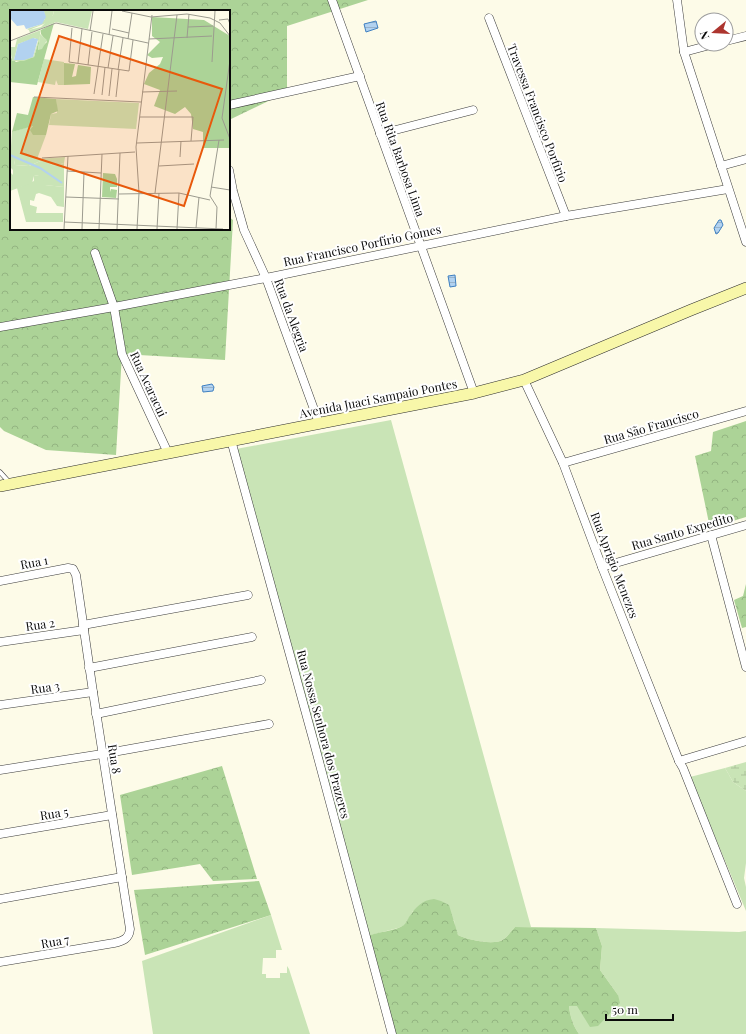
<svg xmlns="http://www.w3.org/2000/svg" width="746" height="1034" font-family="'Playfair Display',serif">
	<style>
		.grass { fill: #c9e4b6 }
		.forest { fill: url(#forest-crowns) }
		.wetland { fill: url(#wetland-marsh) }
		.water { fill: url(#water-rules); stroke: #3f80c1 }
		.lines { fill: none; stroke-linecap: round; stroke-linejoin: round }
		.lane-casing { stroke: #3d3d3d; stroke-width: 5 }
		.street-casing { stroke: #3d3d3d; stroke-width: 9 }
		.secondary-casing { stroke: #2c2c2c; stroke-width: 12 }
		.lane { stroke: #fff; stroke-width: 4 }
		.street { stroke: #fff; stroke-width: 8 }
		.secondary { stroke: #f8f7a9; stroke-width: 11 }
		.labels { text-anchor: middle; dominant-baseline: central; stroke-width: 4; stroke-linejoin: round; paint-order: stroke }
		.street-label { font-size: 12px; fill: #0a0a0a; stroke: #fff }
		.inset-river { fill: none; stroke: #b2d2f0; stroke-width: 2 }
		.inset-road { fill: none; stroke: #9c9b8f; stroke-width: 1 }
		.view { fill: #e8590c; fill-opacity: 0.15; stroke: #e8590c; stroke-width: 2 }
		.inset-edge { fill: none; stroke: #0a0a0a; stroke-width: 2 }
	</style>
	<defs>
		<pattern id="forest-crowns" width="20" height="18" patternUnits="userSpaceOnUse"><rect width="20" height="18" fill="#acd397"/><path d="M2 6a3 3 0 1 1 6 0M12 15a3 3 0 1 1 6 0" fill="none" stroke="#93b481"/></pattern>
		<pattern id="wetland-marsh" width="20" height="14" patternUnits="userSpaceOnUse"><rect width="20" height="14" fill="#c9e4b6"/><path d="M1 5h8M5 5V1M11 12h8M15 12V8" fill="none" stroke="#abc29b"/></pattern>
		<pattern id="water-rules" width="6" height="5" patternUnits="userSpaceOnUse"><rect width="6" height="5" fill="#b2d2f0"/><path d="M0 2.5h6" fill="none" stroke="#98b3cc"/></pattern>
	</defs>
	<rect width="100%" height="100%" fill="#fdfbe8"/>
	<!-- grass -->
	<g class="grass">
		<path d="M391,420l140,507h-16c-4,4 -7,9 -11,12 -8,7 -37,1 -46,-4l-3,-7 -1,-8 -41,-9 -8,14 -7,3 -31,8 -131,-487z"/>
		<path d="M725,768l8,14 13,9v72l-2,15 2,9v24l-56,-134z"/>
		<path d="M271,915l11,35h-6v8h-13l-1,16h4v4h14v-5h7v-7l2,3 21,65h-157l-11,-73z"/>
		<path d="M596,928l143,4 7,-1v103h-167c-6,-8 -9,-18 -10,-28h8l41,-11 -18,-25 2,-24z"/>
	</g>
	<!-- forest -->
	<g class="forest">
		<path d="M0,0h368l-81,26v66l-58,28v-109h-218v218h218v-12l4,3 -8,140 -103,-6 -6,101 -70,-5 -42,-19 -4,-4z"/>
		<path d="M746,421v96l-36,11 -15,-72 16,-5 2,-19z"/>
		<path d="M746,584v43l-4,1 -8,-28 9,-4z"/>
		<path d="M222,766l35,113 -44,2 -13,-17 -68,11 -12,-80z"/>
		<path d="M259,881l12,34 -126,40 -11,-65z"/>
		<path d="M434,899l7,2 8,4 9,30c9,5 38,11 46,4 4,-3 7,-8 11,-12l81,1 6,18 -2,24 18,25 2,8 -22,23 -8,1 -13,-21h-8c1,10 4,20 10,28h-185l-27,-98c10,-4 29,-5 37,-11 2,-2 4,-6 5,-8 7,-10 13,-17 25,-18z"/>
	</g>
	<!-- wetland -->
	<path class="wetland" d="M746,762v29l-13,-9 -8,-14z"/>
	<!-- water -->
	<g class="water">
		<path d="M376,21l2,7 -12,4 -2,-8z"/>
		<path d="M719,220h2l2,5 -5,8 -2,1 -2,-6z"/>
		<path d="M455,275l1,11 -6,1 -2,-11z"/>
		<path d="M212,384l2,3 -1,4 -10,1 -1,-6z"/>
	</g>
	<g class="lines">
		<!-- lane casing -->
		<g class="lane-casing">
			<path id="lane" d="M0,472l9,10"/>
		</g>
		<!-- street casing -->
		<g class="street-casing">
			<g id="street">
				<path d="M332,0l142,393"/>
				<path d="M677,0l7,52 62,190"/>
				<path d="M489,18l77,198"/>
				<path d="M726,41l20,-5"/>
				<path d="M684,52l30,-8"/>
				<path d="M229,105l131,-29"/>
				<path d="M380,134l93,-24"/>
				<path d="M721,166l25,-7"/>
				<path d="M229,170l4,21 11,39 22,48 53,145"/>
				<path d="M95,253l19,54 8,47 46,99"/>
				<path d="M0,327l114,-20 152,-29 300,-62 162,-27"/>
				<path d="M524,380l39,83 39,104 77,194 4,7 54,136"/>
				<path d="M231,440l82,299 79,295"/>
				<path d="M563,463l183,-52"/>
				<path d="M711,535l35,132"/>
				<path d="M602,567l144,-42"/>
				<path d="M0,581l68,-13 5,1 3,6 17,117 37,237c-1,10 -7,12 -16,14l-114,19"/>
				<path d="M83,625l165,-30"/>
				<path d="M0,642l84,-12"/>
				<path d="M89,668l163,-31"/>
				<path d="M0,705l93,-13"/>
				<path d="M96,714l165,-34"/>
				<path d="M679,761l67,-20"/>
				<path d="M0,770l102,-16 167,-30"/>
				<path d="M0,834l112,-19"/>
				<path d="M0,899l122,-22"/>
			</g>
		</g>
		<!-- secondary casing -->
		<g class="secondary-casing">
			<path id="secondary" d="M0,486l474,-93 50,-13 167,-70 55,-22"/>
		</g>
		<!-- lane -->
		<use href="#lane" class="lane"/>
		<!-- street -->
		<use href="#street" class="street"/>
		<!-- secondary -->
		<use href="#secondary" class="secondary"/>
	</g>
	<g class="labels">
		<!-- street labels -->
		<g class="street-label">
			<text transform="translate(538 113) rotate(69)">Travessa Francisco Porfirio</text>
			<text transform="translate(401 159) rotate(70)">Rua Rita Barbosa Lima</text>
			<text transform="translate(362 245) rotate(-12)">Rua Francisco Porfírio Gomes</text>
			<text transform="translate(292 315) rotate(70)">Rua da Alegria</text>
			<text transform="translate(149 384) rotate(65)">Rua Acaracui</text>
			<text transform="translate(378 398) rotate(-11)">Avenida Juaci Sampaio Pontes</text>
			<text transform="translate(651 426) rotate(-16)">Rua São Francisco</text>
			<text transform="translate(682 531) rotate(-16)">Rua Santo Expedito</text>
			<text transform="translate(34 562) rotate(-11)">Rua 1</text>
			<text transform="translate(615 565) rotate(69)">Rua Aprigio Menezes</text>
			<text transform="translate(40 624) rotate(-8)">Rua 2</text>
			<text transform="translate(45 687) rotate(-8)">Rua 3</text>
			<text transform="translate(324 734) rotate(75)">Rua Nossa Senhora dos Prazeres</text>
			<text transform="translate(115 759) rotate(81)">Rua 8</text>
			<text transform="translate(54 813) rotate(-9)">Rua 5</text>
			<text transform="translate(55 941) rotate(-10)">Rua 7</text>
		</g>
	</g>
	<!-- overview -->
	<g transform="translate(10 10)">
		<rect width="220" height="220" fill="#fdfbe8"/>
		<path d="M44,1h38l-4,18 -32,-7 -26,11 -1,-3 12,-3 12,-12zM34,49l20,3v23h-6l-2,-5 -1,5 -17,-3zM46,89l83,4 -3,26 -87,-4 2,-11 6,-1zM21,116l4,1 -1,8h12l-9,24 28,-2 -1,6 -10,3 -11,-6 -14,6 -14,-1 -1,-5h-4l2,-28zM29,165h7l-1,10 19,2v20l-7,-1 -6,-9 -12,-4 -3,1 -2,7 -4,-1v5l7,2 -1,6h27v9h-37l-9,-34 17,-7v-5z" fill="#c9e4b6"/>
		<path d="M142,7l52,3 26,16v112h-27v-16l-10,-3 -2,-15 -6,-7 -10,7 -21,-8 6,-16 -16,-6 5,-11 11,-9 3,-7 -11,1 -5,-3 13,-13 -8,-6zM44,13l-17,62 -27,-3 1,-24 5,4 18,-5 6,-21 -2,14 9,-8 -6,-8v-4zM54,53l11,1 -3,13 4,-1 2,-11 13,2 -1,17 -26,1zM23,87l23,2 2,12 -7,3 -5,21h-13l-3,-5 3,-4 -21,6 5,-19 11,2zM93,163l12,1 2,5v8h-7v5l1,-3 6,1 -1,8 -14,-1z" fill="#acd397"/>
		<path d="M34,1h10l-3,10 -22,9 -2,-1 12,-4 6,-6zM31,20l-1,4 7,6 -5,9 -4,1 2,-14 -6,21 -10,4h-12l-2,-14h5l2,-8zM25,28l3,3 -5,16 -19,3 4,-16zM0,150h4l1,5 14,1 14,-6 11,6 10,-3v24l-20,-2 -2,-1 3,-8 -6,-1 -5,1 -2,7 -22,8v-19l3,3v-5l-3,-3z" fill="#c9e4b6" fill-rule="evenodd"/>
		<path d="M0,1h34l2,6 -4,7 -16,5 -2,-4 -7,1 -7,-8zM23,28l5,1 -5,18 -9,3h-10l4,-16z" fill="#b2d2f0"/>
		<path class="inset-river" d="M0,145l30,13 22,15"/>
		<path class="inset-road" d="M112,1l29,6 36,-3 23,4 10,5 10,13M209,10l9,-1 2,5M178,17l25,-1M62,18l-3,34 60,9 4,-31M102,19l17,4M80,21l3,-20M99,25l3,-24M177,28l2,-24M118,29l4,-26M139,29l63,-3M0,31l46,-18 92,20M220,50l-8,58 8,21M202,52l3,-51M68,53l4,-34M78,55l4,-33M98,58l5,-32M108,60l5,-32M132,82l35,-1M84,84l9,-60M92,85l3,-28M99,86l3,-27M24,87l107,5M106,87l3,-27M130,107h53l-2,24M127,133l87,-3M170,147l1,-16M32,148l93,-6M149,156l35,-2M57,161l34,2M201,177l19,3M145,183l22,-178M109,184l60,-1 31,7M56,187l53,2M54,212l159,7M186,218l3,-31M54,219l4,-73M72,219l2,-57M89,219l3,-75M107,219l3,-76M127,219l2,-36 -3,-46 16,-132M147,219l2,-36M167,219l2,-36M206,219l1,-22 -7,-11 9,-56"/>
		<path class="view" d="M49,26l163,53 -38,117 -163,-53z"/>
		<rect width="220" height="220" class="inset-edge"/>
	</g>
	<!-- north arrow -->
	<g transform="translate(714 32) rotate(252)"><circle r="19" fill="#ffffff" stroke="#9d9d9d"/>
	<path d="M0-3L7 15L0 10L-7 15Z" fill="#ad352f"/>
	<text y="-6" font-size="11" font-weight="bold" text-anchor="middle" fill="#0a0a0a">N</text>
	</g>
	<!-- scale -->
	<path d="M606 1014v6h67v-6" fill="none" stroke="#0a0a0a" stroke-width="2"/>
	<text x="612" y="1014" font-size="12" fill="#0a0a0a" stroke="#ffffff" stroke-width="3" paint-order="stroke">50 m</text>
</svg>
